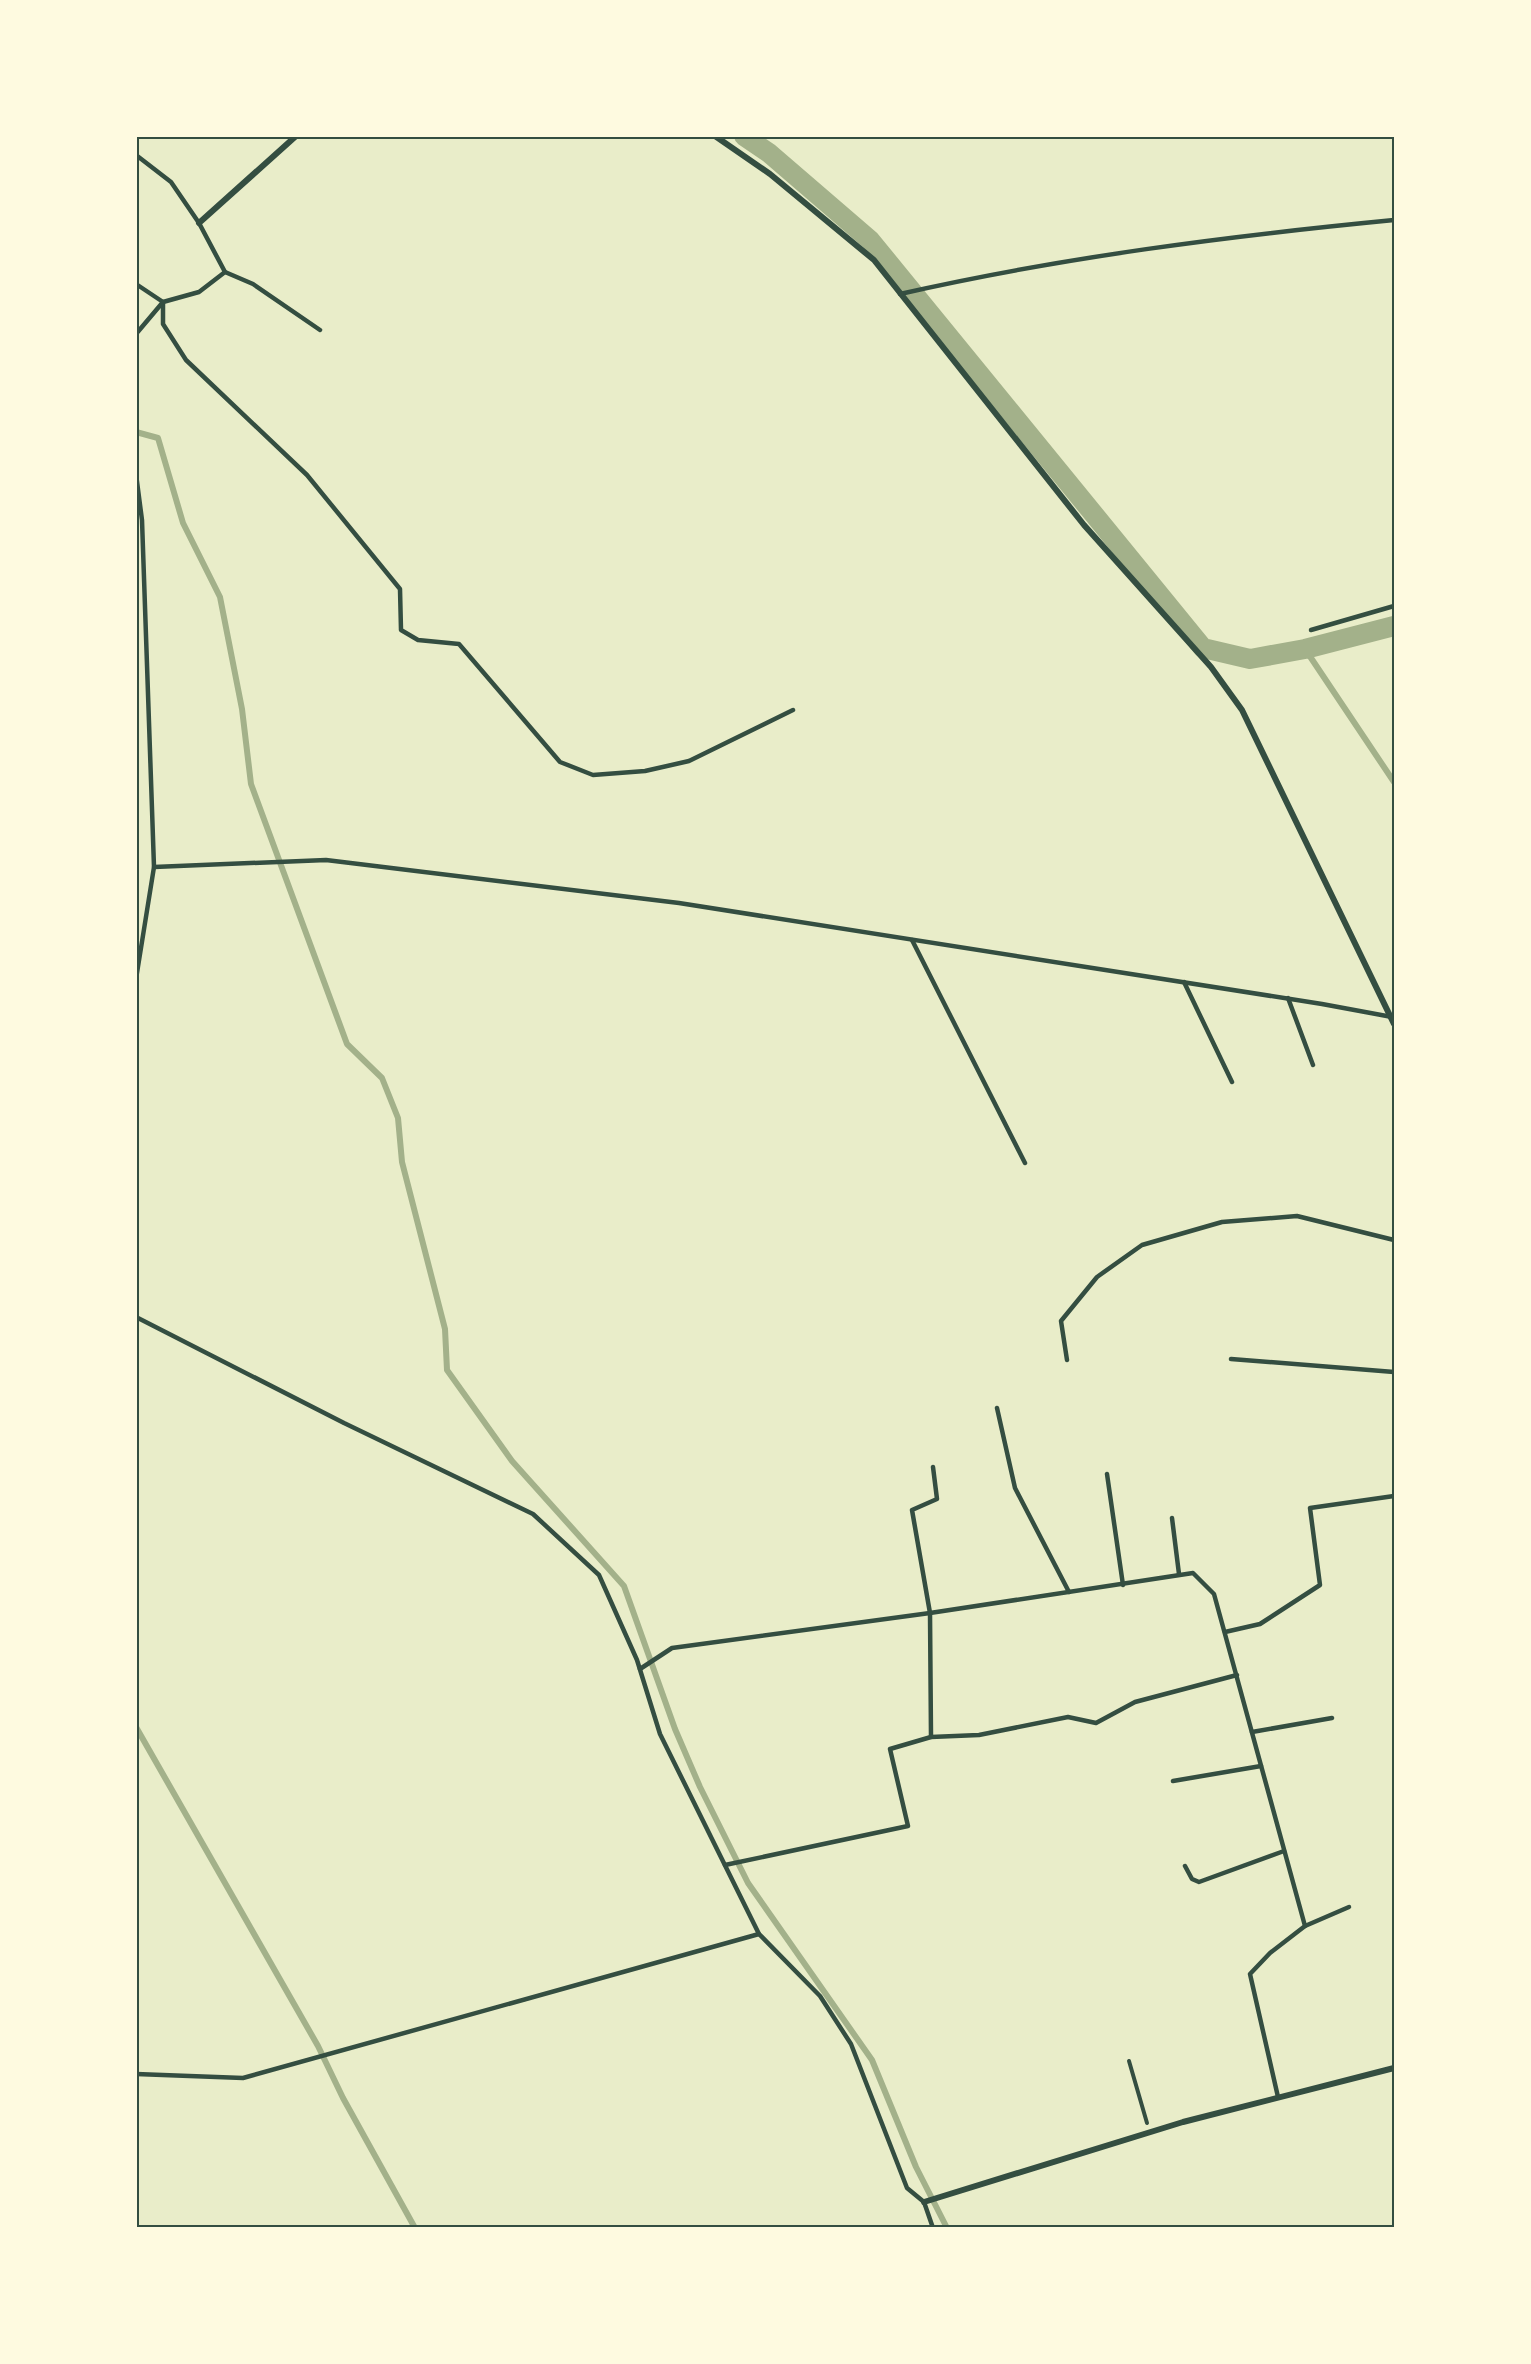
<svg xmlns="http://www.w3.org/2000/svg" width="1531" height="2364" font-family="Karla,sans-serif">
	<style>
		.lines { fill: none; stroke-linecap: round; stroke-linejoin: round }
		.stream { stroke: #a3b18a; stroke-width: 6 }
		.canal { stroke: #a3b18a; stroke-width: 20 }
		.path { stroke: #344e41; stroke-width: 4 }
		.service { stroke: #344e41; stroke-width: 4.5 }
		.minor { stroke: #344e41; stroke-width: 6 }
		.neatline { fill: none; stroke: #344e41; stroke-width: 2 }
	</style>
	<rect width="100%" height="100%" fill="#e9edc9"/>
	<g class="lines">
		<!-- stream -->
		<g class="stream">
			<path d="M136,432l22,6 25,85 37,74 22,112 9,75 96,260 35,34 16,40 4,44 43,167 2,41 65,91 112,125 51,143 25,58 48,96 124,177 44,107 31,61"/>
			<path d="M1305,649l89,133"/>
			<path d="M136,1727l182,319 25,52 72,130"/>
		</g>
		<!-- canal -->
		<path class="canal" d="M744,136l25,17 101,87 333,408 47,11 55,-10 89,-23"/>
		<!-- path -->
		<path class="path" d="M1129,2061l18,62"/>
		<!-- service -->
		<g class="service">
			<path d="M136,155l35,27 28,41 26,49 28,12 67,46"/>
			<path d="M136,284l27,18v22l23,36 121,115 93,114 1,41 17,10 41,4 101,118 33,13 52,-4 44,-10 104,-51"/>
			<path d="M900,294c163,-37 329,-58 494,-74"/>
			<path d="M136,334l27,-32 36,-10 26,-20"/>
			<path d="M136,474l6,46 12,347 -18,112"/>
			<path d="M1311,630l83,-24"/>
			<path d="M154,867l172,-7 353,43 643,101 70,13"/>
			<path d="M912,940l113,223"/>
			<path d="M1184,982l48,100"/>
			<path d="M1288,998l25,67"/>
			<path d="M136,1317l208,106 189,91 66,61 38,85 23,74 99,200 61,62 31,48 56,144 17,14 9,26"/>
			<path d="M1231,1359l163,13"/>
			<path d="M1067,1360l-6,-39 36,-44 45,-32 80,-23 75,-6 97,24"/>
			<path d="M997,1408l18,80 54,104"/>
			<path d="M1107,1474l16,111"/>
			<path d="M1172,1518l7,56"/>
			<path d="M1225,1632l35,-8 60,-39 -10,-77 84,-12"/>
			<path d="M640,1669l32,-21 258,-35 263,-40 21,21 91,332 -35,27 -20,21 28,123"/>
			<path d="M1252,1732l80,-14"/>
			<path d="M931,1737l-1,-124 -18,-103 25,-11 -4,-32"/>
			<path d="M1173,1781l88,-15"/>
			<path d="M725,1865l183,-39 -18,-77 41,-12 48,-2 89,-18 28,6 39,-21 102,-27"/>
			<path d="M1185,1866l7,13 7,3 85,-31"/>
			<path d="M1305,1926l44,-19"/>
			<path d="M136,2074l107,4 516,-144"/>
		</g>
		<!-- minor -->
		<g class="minor">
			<path d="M715,136l55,38 104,86 210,265 127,142 31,43 152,314"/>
			<path d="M199,223l97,-87"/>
			<path d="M924,2202l259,-80 211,-54"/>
		</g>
	</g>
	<!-- border -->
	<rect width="1531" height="2364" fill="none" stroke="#fefae0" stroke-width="276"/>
	<rect x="138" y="138" width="1255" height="2088" class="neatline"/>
</svg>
